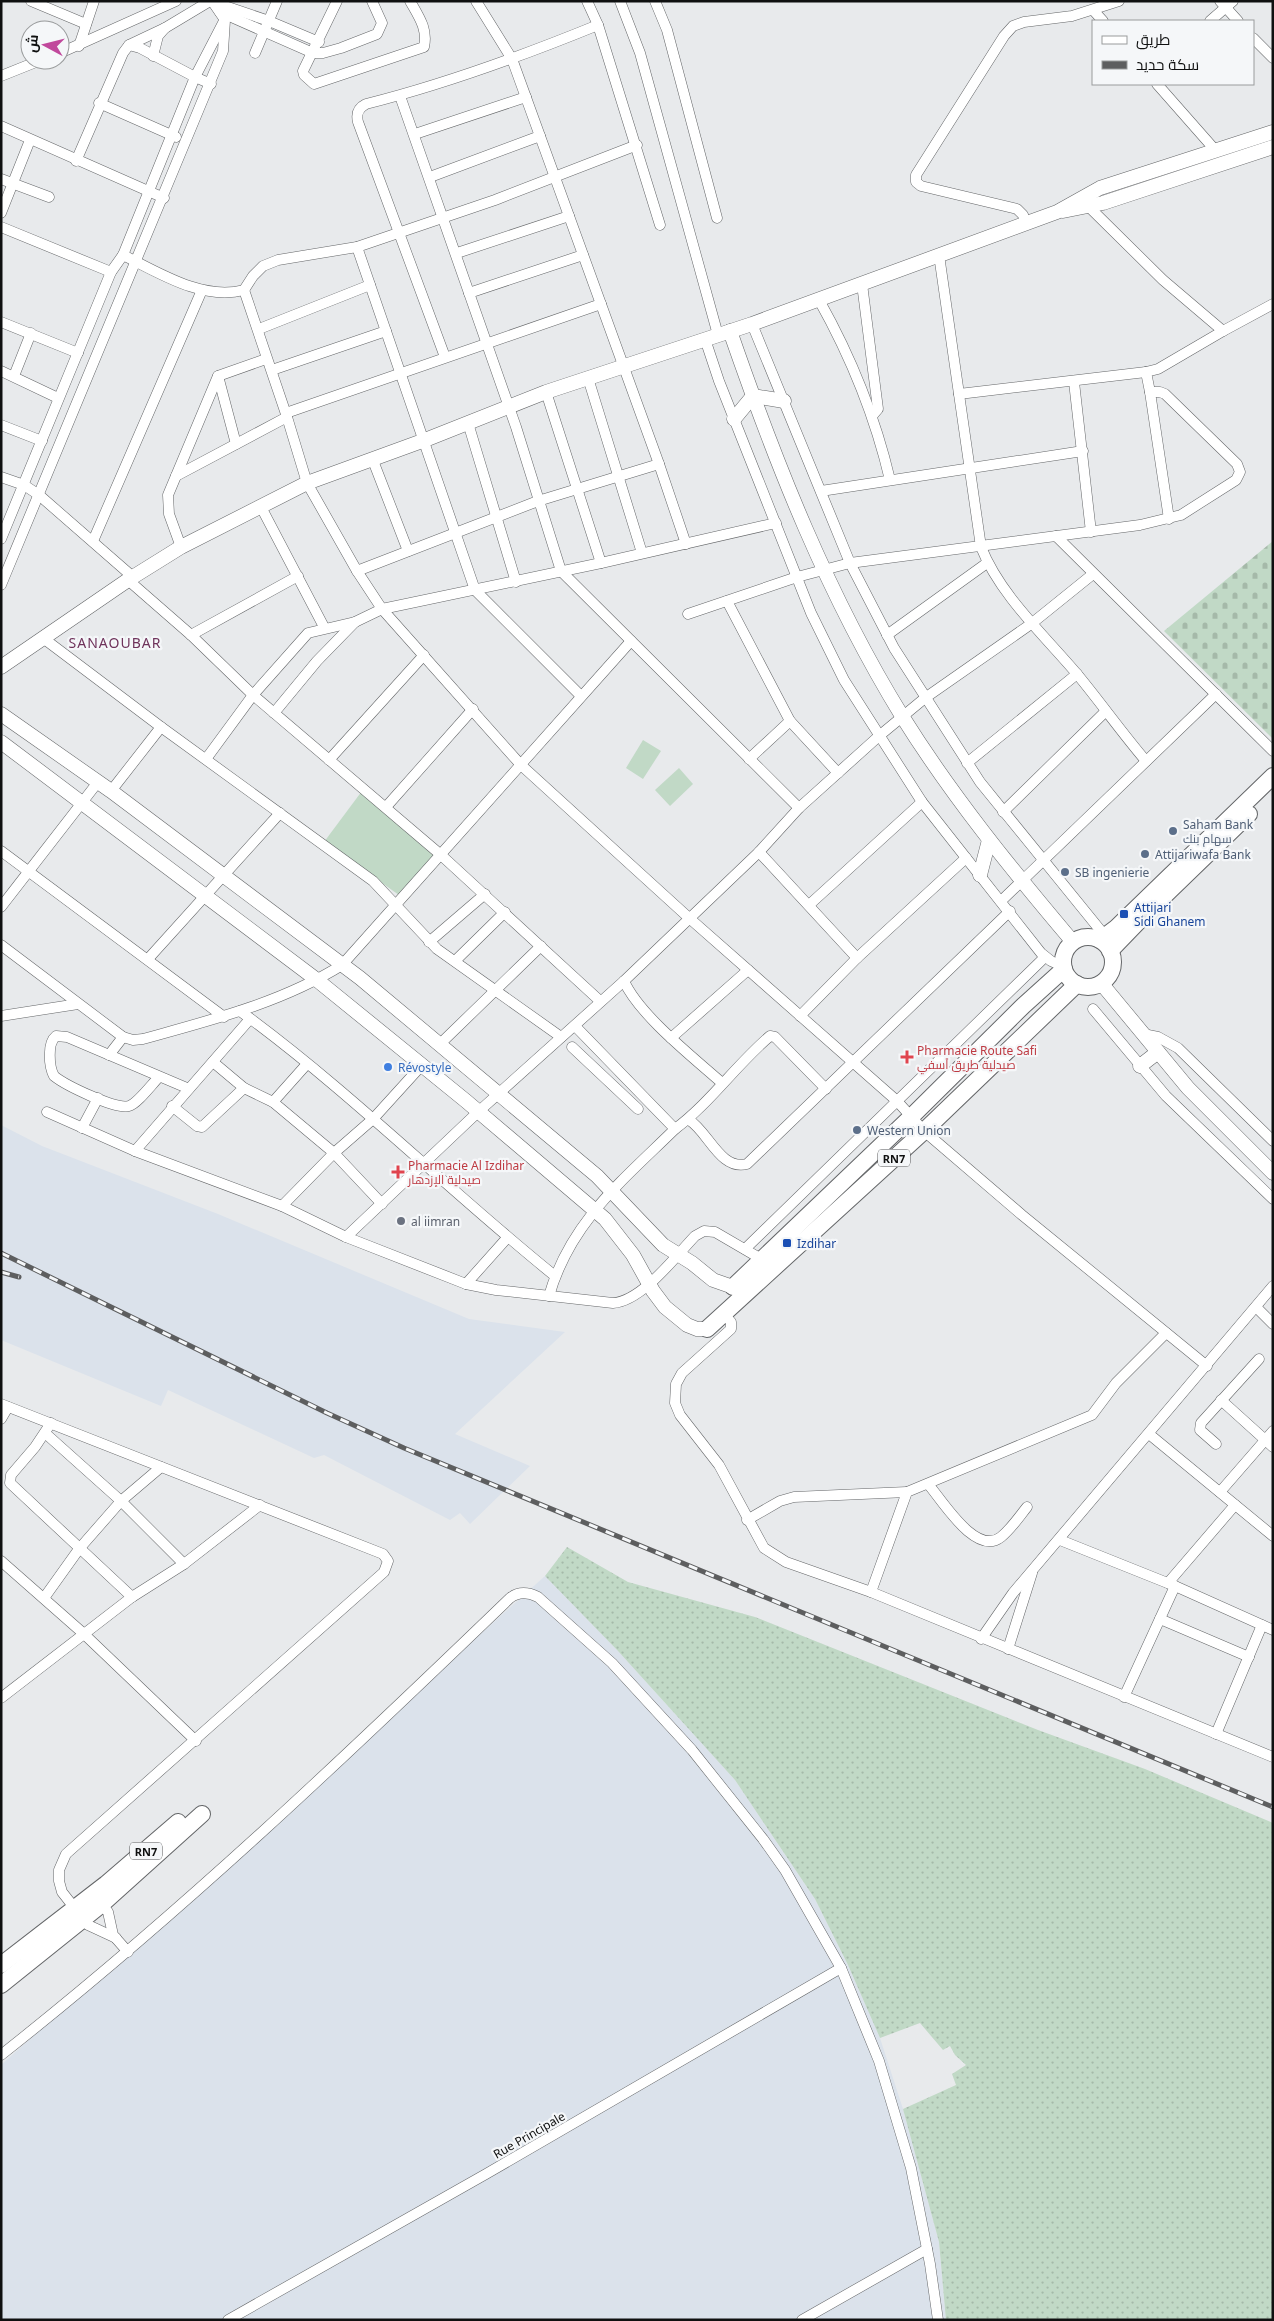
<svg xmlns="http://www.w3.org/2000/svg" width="1274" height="2321" font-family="'Noto Sans',Cairo,sans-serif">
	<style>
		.built { fill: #dbe2eb }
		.grass { fill: url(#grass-dots) }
		.cemetery { fill: url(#cemetery-stones) }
		.garden { fill: #c1d9c6 }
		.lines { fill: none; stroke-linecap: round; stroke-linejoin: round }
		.street-casing { stroke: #646668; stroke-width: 11 }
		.secondary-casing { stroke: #646668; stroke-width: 15 }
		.primary-casing { stroke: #646668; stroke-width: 18 }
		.street { stroke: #fff; stroke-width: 10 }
		.secondary { stroke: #fff; stroke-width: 14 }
		.primary { stroke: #fff; stroke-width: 16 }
		.rail-casing { stroke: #5d5e5f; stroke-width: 5 }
		.rail { stroke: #f5f7f9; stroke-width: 3; stroke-dasharray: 9; stroke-linecap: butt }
		.service-dot { fill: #5c6f8a; stroke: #f5f7f9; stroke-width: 2 }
		.transit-dot { fill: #1a4fb4; stroke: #f5f7f9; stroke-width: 2 }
		.health-dot { fill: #e0444e; stroke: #f5f7f9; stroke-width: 2 }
		.shop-dot { fill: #3f7fe0; stroke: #f5f7f9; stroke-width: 2 }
		.worship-dot { fill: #6b7280; stroke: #f5f7f9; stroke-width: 2 }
		.labels { text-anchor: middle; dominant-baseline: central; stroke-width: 4.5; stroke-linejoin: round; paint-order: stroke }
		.shield { fill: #f5f7f9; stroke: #545556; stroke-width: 1 }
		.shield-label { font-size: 11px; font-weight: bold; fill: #0f1010 }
		.service-label { font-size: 12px; fill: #4e5e75; stroke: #f5f7f9; text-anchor: start }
		.transit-label { font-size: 12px; fill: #164399; stroke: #f5f7f9; text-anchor: start }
		.health-label { font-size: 12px; fill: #be3a42; stroke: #f5f7f9; text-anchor: start }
		.shop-label { font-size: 12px; fill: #366cbe; stroke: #f5f7f9; text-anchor: start }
		.worship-label { font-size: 12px; fill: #5b616d; stroke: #f5f7f9; text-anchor: start }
		.street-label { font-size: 12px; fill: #0f1010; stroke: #f5f7f9 }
		.neighbourhood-label { font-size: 14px; letter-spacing: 1px; fill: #6f335b; stroke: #f5f7f9 }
	</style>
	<defs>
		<pattern id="grass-dots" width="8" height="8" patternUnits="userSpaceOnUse" patternTransform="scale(1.25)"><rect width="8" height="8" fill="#c1d9c6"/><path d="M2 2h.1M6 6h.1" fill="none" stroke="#a5b9a9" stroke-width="1.8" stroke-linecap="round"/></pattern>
		<pattern id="cemetery-stones" width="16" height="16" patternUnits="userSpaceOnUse" patternTransform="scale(1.25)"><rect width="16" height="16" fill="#c1d9c6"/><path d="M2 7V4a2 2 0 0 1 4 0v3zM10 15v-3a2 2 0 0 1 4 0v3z" fill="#a5b9a9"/></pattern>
	</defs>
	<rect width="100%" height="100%" fill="#e8eaec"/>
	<!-- built -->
	<g class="built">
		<path d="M1,1125l41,21 176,68 251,105 96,13 -110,102 75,32 -60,58 -10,-11 -10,7 -126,-65 -10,3 -146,-68 -7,16 -160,-66z"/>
		<path d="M545,1576l73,75 117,129 80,119 33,66 32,73 23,71 36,133 7,78h-945v-255z"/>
	</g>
	<!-- grass -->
	<path class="grass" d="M567,1547l61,35 127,35 283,113 107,39 128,54v497h-327l-7,-78 -36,-133 53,-24 -4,-11 14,-9 -11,-10 -5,-9 -7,4 -23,-27 -40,15 -32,-73 -33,-66 -80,-119 -117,-129 -73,-75z"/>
	<!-- cemetery -->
	<path class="cemetery" d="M1273,541v198l-109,-108z"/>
	<!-- garden -->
	<g class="garden">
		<path d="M643,740l18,11 -18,28 -17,-11z"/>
		<path d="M679,768l14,16 -23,22 -15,-16z"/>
		<path d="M362,791l77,65 -40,39 -75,-53z"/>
	</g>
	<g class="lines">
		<!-- street casing -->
		<g class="street-casing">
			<g id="street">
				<path d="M31,1l55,23"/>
				<path d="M337,1l-34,70 1,4 10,9 110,-37c4,-18 -5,-30 -14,-46"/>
				<path d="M476,1l36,58 147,405 27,80"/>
				<path d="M587,1l11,24 62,200"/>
				<path d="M620,1l20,52 78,282"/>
				<path d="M655,1l12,29 50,188"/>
				<path d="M1220,1l18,20"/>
				<path d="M213,2l56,19 50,21"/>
				<path d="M1093,10l10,11"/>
				<path d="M220,12l93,41h10l18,-5 36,-14 5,-11 -10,-22"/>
				<path d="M1210,21l23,-20"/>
				<path d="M1253,38l20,20"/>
				<path d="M129,45l11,3 55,29 16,7"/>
				<path d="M79,46l15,-45"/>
				<path d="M60,53l116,-52"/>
				<path d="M255,53l22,-52"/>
				<path d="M153,56l5,-20 7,-8 45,-27"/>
				<path d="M1,76l40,-16"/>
				<path d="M1157,84l59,67"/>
				<path d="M400,96l116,331 45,144 238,237"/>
				<path d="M99,103l77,34"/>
				<path d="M1,126l163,72"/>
				<path d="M415,134l111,-37"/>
				<path d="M76,161l47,-108 6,-8 36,-17"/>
				<path d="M430,177l110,-41"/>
				<path d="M1,179l48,18"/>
				<path d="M1086,204l77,76 60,51 50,-27"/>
				<path d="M1,213l29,-73"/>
				<path d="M1026,223l-3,-8 -6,-6 -96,-23 -5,-4v-7l88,-139 9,-10 11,-4 48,-6 47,-15"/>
				<path d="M1,227l110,45"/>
				<path d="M357,247l118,343 105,105"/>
				<path d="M457,253l112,-37"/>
				<path d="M123,255c36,18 80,46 121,35l9,-14 10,-10 15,-6 79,-13 138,-47 142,-55"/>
				<path d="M939,255l42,292c19,48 63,88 96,127 24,29 45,59 69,87"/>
				<path d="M862,284l16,125 -6,7"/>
				<path d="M244,290l43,127 20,66 50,88 25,38 139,156 167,152 209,184 27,30 98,84 185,151"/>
				<path d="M469,293l114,-38"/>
				<path d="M819,300c32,57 56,116 71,180"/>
				<path d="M1,322l77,31"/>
				<path d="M752,324l98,239 44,85 86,134 125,154"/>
				<path d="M259,329l111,-44"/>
				<path d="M705,339l14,42 92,232 33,67 78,122 119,151 10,8 13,6"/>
				<path d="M445,357l-87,-235c-2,-8 0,-14 8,-18 80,-20 156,-48 232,-79"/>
				<path d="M272,370l114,-39"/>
				<path d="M1,371l57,27"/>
				<path d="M14,376l17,-43"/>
				<path d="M218,376l18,68"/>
				<path d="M588,378l54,175"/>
				<path d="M1074,382l17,150"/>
				<path d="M546,392l55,171"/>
				<path d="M1150,392l19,127"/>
				<path d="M959,394l187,-22 12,-3 65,-38"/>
				<path d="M286,413l315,-109"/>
				<path d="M468,423l48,159"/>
				<path d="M1,425l41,16"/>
				<path d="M372,458l36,93"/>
				<path d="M176,476l111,-59"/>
				<path d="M1,477l23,8 15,10 94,82"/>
				<path d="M821,491l262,-40"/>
				<path d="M261,507l63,120"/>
				<path d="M1056,536l217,215"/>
				<path d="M1,539l110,-267 12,-17 72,-178 29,-56"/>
				<path d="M93,541l109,-251"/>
				<path d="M181,547l-12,-33 -1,-19 50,-119 48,-17"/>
				<path d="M357,571l181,-70 121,-37"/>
				<path d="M128,580l63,55 62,60 188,160 159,146"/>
				<path d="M1,585l222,-534 2,-31 -13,-19"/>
				<path d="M727,601l63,120 48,52"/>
				<path d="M688,614l109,-37 53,-14 290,-38 41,-10 55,-35 4,-8 -3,-8 -72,-70 -5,-2h-10l-4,-20"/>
				<path d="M191,635l107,-59"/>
				<path d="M887,635l100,-72"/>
				<path d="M43,638l118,89 212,154 64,68 124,88"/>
				<path d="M274,713l43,-52 38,-39"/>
				<path d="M206,759l47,-64 55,-62 47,-11 27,-13 219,-46 175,-40"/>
				<path d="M749,759l41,-38"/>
				<path d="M329,760l95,-105"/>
				<path d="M967,763l110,-89"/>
				<path d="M111,791l50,-64"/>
				<path d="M386,807l87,-98"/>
				<path d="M1003,812l102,-100"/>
				<path d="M1,851l223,166"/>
				<path d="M759,852l98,106"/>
				<path d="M1001,901l215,-207"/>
				<path d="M809,905l113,-103"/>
				<path d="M1,907l97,-125"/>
				<path d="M429,942l56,-48"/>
				<path d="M1,945l122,92 10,3 10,-1c68,-19 138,-36 199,-74l289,-324"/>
				<path d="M148,959l132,-146"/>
				<path d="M455,961l50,-49"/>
				<path d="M624,981c15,34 70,77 98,102"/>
				<path d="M1093,1009l73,87 107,103"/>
				<path d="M240,1011c111,81 208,179 315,265"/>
				<path d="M1,1016l77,-12"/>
				<path d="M800,1016l57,-58 109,-100"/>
				<path d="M575,1026l100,103"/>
				<path d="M1143,1034l15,3 20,11 95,93"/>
				<path d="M671,1038l77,-68"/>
				<path d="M440,1044l101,-98"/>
				<path d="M572,1047l66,62"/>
				<path d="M109,1055l14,-18"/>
				<path d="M213,1062l31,26 29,14 61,51 48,51"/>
				<path d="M159,1077c-7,7 -22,27 -30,29 -13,4 -64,-21 -75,-30 -5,-9 -7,-33 2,-40l11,1 120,51"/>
				<path d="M273,1102l33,-37"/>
				<path d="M172,1106l25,20 5,1 42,-39"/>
				<path d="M47,1112l88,39 147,55 64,31 120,47 30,6 117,13c29,-2 62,-46 82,-67l9,-5 11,1 48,28"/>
				<path d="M689,1120c19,11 31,51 58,44l263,-253"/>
				<path d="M82,1128l16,-30"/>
				<path d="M135,1151l115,-132"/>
				<path d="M282,1206l52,-53 39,-34 49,-54"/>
				<path d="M346,1237l132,-125 146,-131 135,-129 40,-44 80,-72 46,-38 106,-74 62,-50"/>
				<path d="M745,1249l300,-292"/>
				<path d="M466,1284l41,-46"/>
				<path d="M549,1296c21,-74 74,-116 126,-167 35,-26 61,-64 95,-93l5,1 51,52"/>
				<path d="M1256,1307l17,17"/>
				<path d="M724,1314l7,8v7l-49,44 -6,11 -1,19 5,12 39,50 45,83 22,14 85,30 402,165"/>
				<path d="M1221,1400l52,47"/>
				<path d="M1,1404l382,150 5,7 -4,11 -318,282 -7,16v11l3,11 26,33 28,13"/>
				<path d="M1,1419l7,-12"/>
				<path d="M51,1423l-16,24 -24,28 -1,8 122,114"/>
				<path d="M45,1433l76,68 63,63"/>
				<path d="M1149,1434l124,102"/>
				<path d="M1216,1444l-16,-14 1,-7 58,-64"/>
				<path d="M928,1484c14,16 48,73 73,53 10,-8 18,-20 26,-30"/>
				<path d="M1220,1492l53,-61"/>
				<path d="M747,1520l33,-19 14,-4 113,-5"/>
				<path d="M1060,1540l115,46 98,44"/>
				<path d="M1,1561l83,73 112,107"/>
				<path d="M1168,1583l67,-78"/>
				<path d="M871,1592l36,-100 185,-77 24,-32 50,-50"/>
				<path d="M44,1598l35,-49 42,-48 40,-34"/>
				<path d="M1160,1619l89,38"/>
				<path d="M981,1639l32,-46 260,-307"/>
				<path d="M1008,1649l24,-76"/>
				<path d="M1124,1697l51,-111"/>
				<path d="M1,1698l131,-101 52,-33 76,-59"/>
				<path d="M1216,1734l46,-109"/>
				<path d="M98,1900l10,12 5,23 15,17"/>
				<path d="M1,2055c179,-141 345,-299 509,-457 9,-7 18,-6 28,-1l74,66 80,87 71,89 22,31 56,98 38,93 32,107 19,96 8,56"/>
				<path d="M228,2320l258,-146 355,-206"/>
				<path d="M802,2320l125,-71"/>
			</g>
		</g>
		<!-- secondary casing -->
		<g class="secondary-casing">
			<g id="secondary">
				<path d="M1063,211l40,-8 170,-56"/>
				<path d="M730,331c46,133 98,265 172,385 50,80 110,154 171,226"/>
				<path d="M734,419l19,-23 31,5"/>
				<path d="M1,667l127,-87 53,-33 126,-64 118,-43 121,-48 206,-68 305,-112 43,-24 173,-56"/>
				<path d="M1,714l110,77 249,187 237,198 66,69 29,18 21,17 20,7"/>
				<path d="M1,742l316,238 149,121 139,118 28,36 20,36 12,16 22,18 10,4h10"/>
				<path d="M980,875l9,-35"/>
				<path d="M1101,983l87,105 85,85"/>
				<path d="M1140,1066l18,-14"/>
			</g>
		</g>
		<!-- primary casing -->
		<g class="primary-casing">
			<g id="primary">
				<path d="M1157,903l92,-89"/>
				<circle cx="1088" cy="962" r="25"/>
				<path d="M1100,940l16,-12 157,-152"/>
				<path d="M1110,951l28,-29"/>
				<path d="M733,1287l179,-171 111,-110 41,-37"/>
				<path d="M707,1329l217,-198 153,-147"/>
				<path d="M1,1965l105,-81 72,-62"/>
				<path d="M1,1985l101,-81 100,-90"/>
			</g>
		</g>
		<!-- street -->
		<use href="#street" class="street"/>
		<!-- secondary -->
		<use href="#secondary" class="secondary"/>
		<!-- primary -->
		<use href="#primary" class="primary"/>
		<!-- rail casing -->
		<g class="rail-casing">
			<g id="rail">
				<path d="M1,1253l326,160 77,35 869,359"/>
				<path d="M1,1272l18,5"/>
			</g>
		</g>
		<!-- rail -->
		<use href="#rail" class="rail"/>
	</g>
	<!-- markers -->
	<g class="service-dot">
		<circle cx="1173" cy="831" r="5"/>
		<circle cx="1145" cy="854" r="5"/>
		<circle cx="1065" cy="872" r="5"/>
		<circle cx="857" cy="1130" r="5"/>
	</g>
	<g class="transit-dot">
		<rect x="1119" y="909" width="10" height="10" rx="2.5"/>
		<rect x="782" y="1238" width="10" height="10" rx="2.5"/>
	</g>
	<g class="health-dot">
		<path d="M904.5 1049.5h5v5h5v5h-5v5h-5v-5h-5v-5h5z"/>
		<path d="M395.5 1164.5h5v5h5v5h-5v5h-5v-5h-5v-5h5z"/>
	</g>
	<circle class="shop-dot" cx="388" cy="1067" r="5"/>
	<circle class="worship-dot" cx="401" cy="1221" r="5"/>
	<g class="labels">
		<!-- shield labels -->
		<g class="shield">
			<rect x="878" y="1149.5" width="32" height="17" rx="4"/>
			<rect x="130" y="1842.5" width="32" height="17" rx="4"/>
		</g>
		<g class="shield-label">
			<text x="894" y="1158">RN7</text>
			<text x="146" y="1851">RN7</text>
		</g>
		<!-- service labels -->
		<g class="service-label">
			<text x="1183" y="824">Saham Bank<tspan x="1183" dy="14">سهام بنك</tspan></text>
			<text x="1155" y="854">Attijariwafa Bank</text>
			<text x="1075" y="872">SB ingenierie</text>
			<text x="867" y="1130">Western Union</text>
		</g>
		<!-- transit labels -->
		<g class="transit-label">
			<text x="1134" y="907">Attijari<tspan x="1134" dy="14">Sidi Ghanem</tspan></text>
			<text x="797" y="1243">Izdihar</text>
		</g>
		<!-- health labels -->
		<g class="health-label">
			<text x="917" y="1050">Pharmacie Route Safi<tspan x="917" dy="14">صيدلية طريق اًسفي</tspan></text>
			<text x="408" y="1165">Pharmacie Al Izdihar<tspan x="408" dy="14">صيدلية الإزدهار</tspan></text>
		</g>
		<!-- shop labels -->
		<g class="shop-label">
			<text x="398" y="1067">Révostyle</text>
		</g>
		<!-- worship labels -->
		<g class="worship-label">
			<text x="411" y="1221">al iimran</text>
		</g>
		<!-- street labels -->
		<g class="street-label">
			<text transform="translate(529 2135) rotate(-30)">Rue Principale</text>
		</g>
		<!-- neighbourhood labels -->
		<g class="neighbourhood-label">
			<text x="115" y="642">SANAOUBAR</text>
		</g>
	</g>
	<!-- border -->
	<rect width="1274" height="2321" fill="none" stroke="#0f1010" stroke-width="5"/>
	<!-- legend -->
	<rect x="1092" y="20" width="162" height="65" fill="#f5f7f9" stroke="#999b9c"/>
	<rect x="1102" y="36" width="25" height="8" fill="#ffffff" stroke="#999b9c"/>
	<text x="1136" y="45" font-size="15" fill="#0f1010">طريق</text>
	<rect x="1102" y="61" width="25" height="8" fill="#5d5e5f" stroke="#999b9c"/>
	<text x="1136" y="70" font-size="15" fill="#0f1010">سكة حديد</text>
	<!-- north arrow -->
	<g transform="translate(45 45) rotate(277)"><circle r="24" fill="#f5f7f9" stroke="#999b9c"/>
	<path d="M0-4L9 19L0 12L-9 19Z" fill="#c1489c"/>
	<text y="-8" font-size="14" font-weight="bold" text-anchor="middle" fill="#0f1010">ش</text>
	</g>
</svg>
